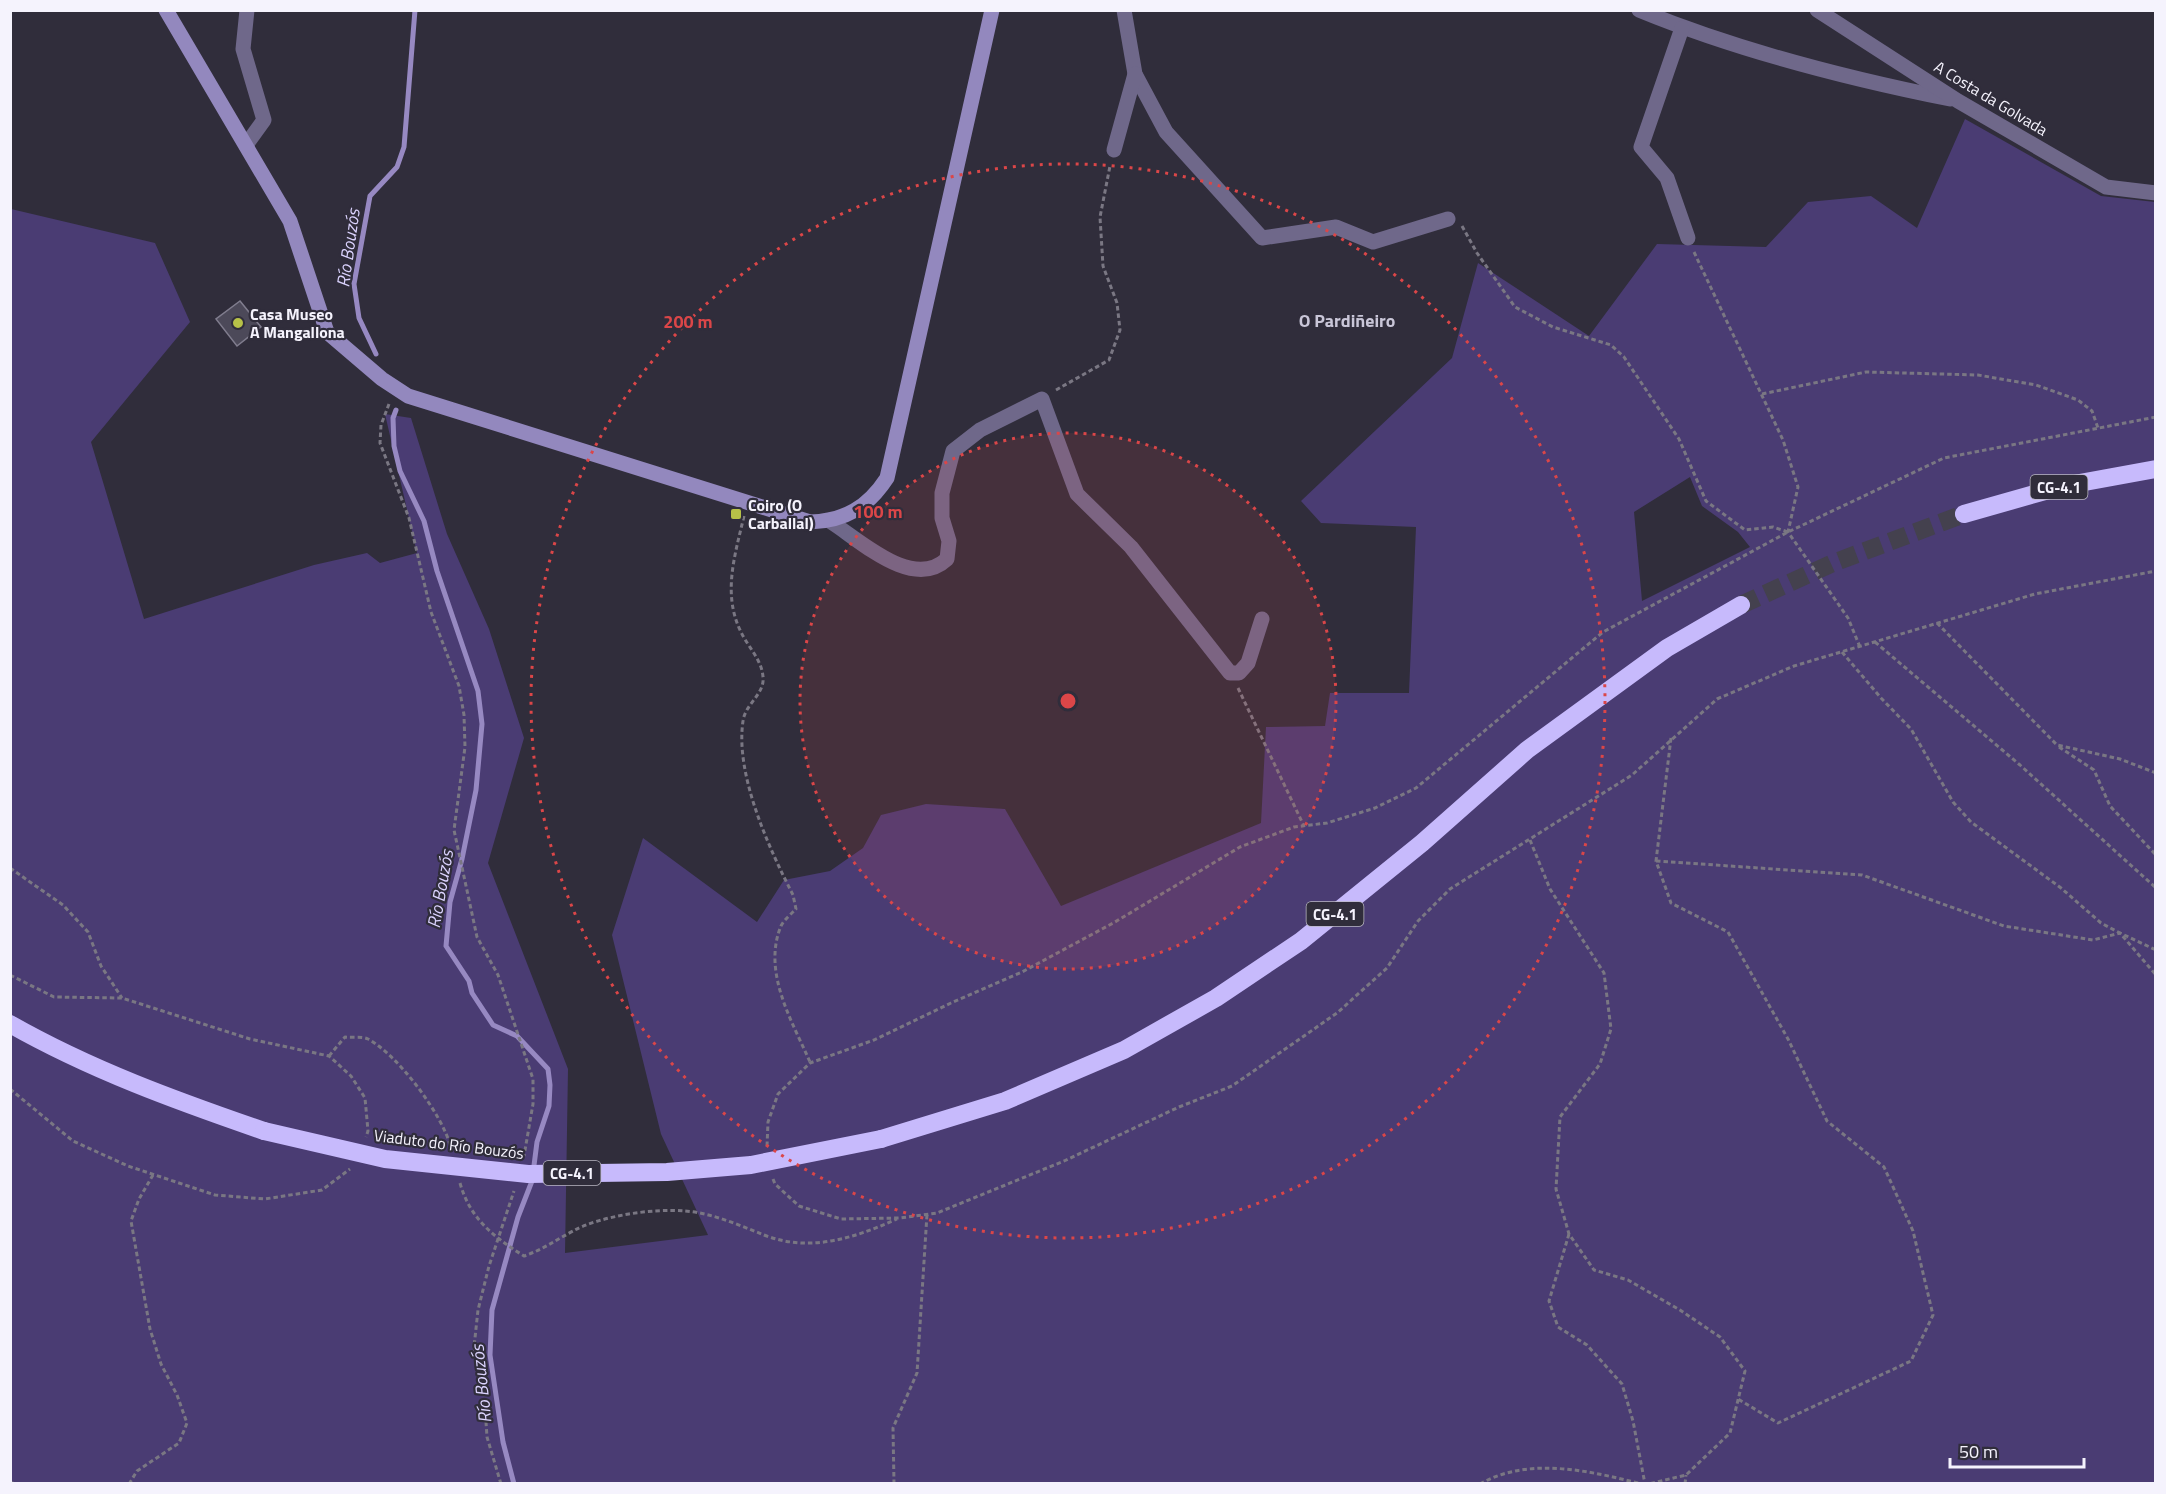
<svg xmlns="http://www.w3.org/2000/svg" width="2166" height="1494" font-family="'Titillium Web',sans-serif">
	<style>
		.green { fill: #4a3c73; fill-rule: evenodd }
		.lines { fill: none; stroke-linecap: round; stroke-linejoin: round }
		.stream { stroke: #9789c2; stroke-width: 5 }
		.building { fill: #4c4959; stroke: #807d8e; stroke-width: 1.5 }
		.highway-tunnel { stroke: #44414e; stroke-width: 18; stroke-dasharray: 18 9; stroke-linecap: butt }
		.path { stroke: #7a7783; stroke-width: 3; stroke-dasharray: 4.5 3; stroke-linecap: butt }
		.street { stroke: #6f688a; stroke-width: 15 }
		.secondary { stroke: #9388be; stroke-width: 15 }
		.highway { stroke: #c7bafc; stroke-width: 18 }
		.highway-bridge { stroke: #c7bafc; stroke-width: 18 }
		.ring { fill: none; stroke: #db4648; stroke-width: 3; stroke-dasharray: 3 6 }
		.poi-dot { fill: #b7c148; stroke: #302d3b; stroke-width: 2 }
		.labels { text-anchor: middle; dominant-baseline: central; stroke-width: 4.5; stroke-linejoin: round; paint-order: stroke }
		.shield { fill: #302d3b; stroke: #bab8c3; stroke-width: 1.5 }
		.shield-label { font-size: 15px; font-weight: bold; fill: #f5f3fd }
		.street-label { font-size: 16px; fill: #f5f3fd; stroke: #302d3b }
		.poi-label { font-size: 16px; font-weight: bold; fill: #f5f3fd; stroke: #302d3b; text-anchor: start }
		.water-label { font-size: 18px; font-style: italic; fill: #dbd3fe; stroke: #302d3b }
		.neighbourhood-label { font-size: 18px; font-weight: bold; fill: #c9c6d8; stroke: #302d3b }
		.centre { fill: #db4648; stroke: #302d3b; stroke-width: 3 }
		.ring-label { font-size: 18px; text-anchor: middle; font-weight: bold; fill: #db4648; stroke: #302d3b; stroke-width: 4.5; stroke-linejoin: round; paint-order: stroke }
	</style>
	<rect width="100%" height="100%" fill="#302d3b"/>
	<!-- green -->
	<path class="green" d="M1965,119l136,77 54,6v1281l-2144,1v-1275l144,34 35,79 -99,120 53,177 170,-54 53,-12 13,10 37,-10 -32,-139 26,4 36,116 42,95 35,109 -36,125 80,206 -3,184 143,-18 -47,-101 -49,-199 31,-97 114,84 27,-42 46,-9 33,-23 18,-33 45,-11 79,5 56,97 200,-83 5,-96 59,-1 5,-33h79l7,-166 -95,-4 -20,-22 151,-143 26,-95 111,73 68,-92 109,3 42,-45 63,-6 46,32zM1690,477l12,29 36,26 12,15 -108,54 -8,-89z"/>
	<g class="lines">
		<!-- stream -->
		<g class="stream">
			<path d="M376,354l-17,-36 -5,-34 16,-88 27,-29 7,-20 11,-137"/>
			<path d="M396,410l-3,8 1,28 6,25 24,50 13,50 41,120 4,33 -6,66 -14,69 -12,43 -4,44 23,35 3,12 21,32 24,11 31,33 2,16 -1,21 -12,36 -5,39 -14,36 -26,93 -2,45 13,87 11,42"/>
		</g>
	</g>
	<!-- building -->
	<path class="building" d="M240,301l21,26 -24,19 -21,-27z"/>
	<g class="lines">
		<!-- highway-tunnel -->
		<path class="highway-tunnel" d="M1741,605l92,-42 131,-49"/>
		<!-- path -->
		<g class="path">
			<path d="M1462,226l15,27 38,54 38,20 58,18 13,12 55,82 27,62 39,29 28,-3 15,5"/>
			<path d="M1694,252l89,188 15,47 -10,45 60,86 12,29"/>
			<path d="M1056,390l53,-30 11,-30 -3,-27 -14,-37 -3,-49 10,-51"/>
			<path d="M1762,394l104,-22 112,3 58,10 42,15 14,11 6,17"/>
			<path d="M389,404l-8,21 -1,18 29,75 22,94 28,74 5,29 1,32 -11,83 23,107 21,38 35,104v25l-9,52"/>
			<path d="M744,516c-9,39 -22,78 -3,116 7,15 21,28 22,45 2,17 -18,27 -20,44 -8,54 26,127 50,174l3,14c-5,5 -12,11 -15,17 -19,46 11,95 29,136"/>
			<path d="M1937,623l120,122 63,14 36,14"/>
			<path d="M1875,642l145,123 136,123"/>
			<path d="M1842,652l39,46 30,31 42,73 18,20 90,66 40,35 19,10 36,42"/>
			<path d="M1238,688l66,138"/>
			<path d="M1671,738l-15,123 15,42 57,29 60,107 39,82 57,46 29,64 20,84 -22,46 -133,62 -40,-24"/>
			<path d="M2059,747l35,23 16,36 46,49"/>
			<path d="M1530,840l20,49 54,84 7,56 -11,35 -40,53 -4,72 13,45 25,36 34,10 52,30 40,27 25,34 -15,62 -44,42 -38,9"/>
			<path d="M1656,861l206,14 142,51 89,14 27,-7 36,17"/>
			<path d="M10,868l53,37 25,27 13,34 21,32"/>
			<path d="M10,975l44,22 68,1 128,41 79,17 22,20 14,22 3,33 -2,6"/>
			<path d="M329,1056l16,-19c7,1 17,-1 23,2 30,16 75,76 83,109"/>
			<path d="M10,1089l63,52 55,25 87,29 50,4 57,-9 28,-21"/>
			<path d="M767,1146l1,-24 10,-28 32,-31 64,-23 77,-37 71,-31 93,-50 125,-75 54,-20 33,-4 48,-15 41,-20 187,-156 185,-100 156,-74 212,-41"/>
			<path d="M773,1179l2,5 24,22 42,13 59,-1 37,-5 127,-52 115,-54 53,-21 105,-73 50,-45 31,-47 32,-32 182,-114 85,-76 77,-33 241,-72 121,-23"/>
			<path d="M460,1183c10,36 34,54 64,73 18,-6 32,-16 49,-25 27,-15 81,-23 112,-20 27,2 54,14 79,24 46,18 90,3 133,-16"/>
			<path d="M1569,1234l-20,67 9,26 29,18 35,39 11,37 12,63"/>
			<path d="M10,1482l5,2"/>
			<path d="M129,1484l8,-13 42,-28 8,-20 -10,-28 -16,-31 -11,-35 -19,-108 8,-22 14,-24"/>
			<path d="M501,1484l-14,-47 -3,-45 -10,-45 4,-37 11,-44 25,-75"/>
			<path d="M894,1484l-1,-56 24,-55 10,-159"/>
			<path d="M1480,1484c49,-28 110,-13 162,0"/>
			<path d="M1685,1484l1,-9"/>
		</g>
		<!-- street -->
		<g class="street">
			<path d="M1124,10l11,64 31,58 96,106 74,-11 37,15 75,-23"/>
			<path d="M1639,10c100,41 206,68 311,89"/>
			<path d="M1817,10l141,91 148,86 50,6"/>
			<path d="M1682,28l-41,119 26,31 21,60"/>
			<path d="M246,145l18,-25 -21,-71 4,-39"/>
			<path d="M1114,150l21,-76"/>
			<path d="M831,522c30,19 82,69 116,37l2,-18 -7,-23v-25l11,-42 27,-21 62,-31 35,95 54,53 99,126h9l9,-10 14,-44"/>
		</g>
		<!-- secondary -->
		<path class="secondary" d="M166,10l124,211 37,111 55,47 26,17 402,126c35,-1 58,-15 77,-44l105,-468"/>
		<!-- highway -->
		<g class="highway">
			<path d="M1964,514l99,-28 93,-17"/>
			<path d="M10,1024c81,46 167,77 254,107"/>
			<path d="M881,1139l124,-38 119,-51 92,-52 85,-57 121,-98 105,-93 140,-102 74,-43"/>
		</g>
		<!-- highway-bridge -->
		<path class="highway-bridge" d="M264,1131l121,28 143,15 139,-2 84,-7 130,-26"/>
	</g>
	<!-- distance rings -->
	<circle cx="1068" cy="701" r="268" fill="#db4648" fill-opacity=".12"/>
	<g class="ring">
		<circle cx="1068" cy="701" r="268"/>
		<circle cx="1068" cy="701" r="537"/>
	</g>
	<!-- markers -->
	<g class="poi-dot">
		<circle cx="238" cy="323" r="6"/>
		<rect x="730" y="508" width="12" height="12" rx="3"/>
	</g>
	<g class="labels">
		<!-- shield labels -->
		<g class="shield">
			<rect x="2030.5" y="475" width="57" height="24" rx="4.5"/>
			<rect x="1306.5" y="902" width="57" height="24" rx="4.5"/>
			<rect x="543.5" y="1161" width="57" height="24" rx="4.5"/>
		</g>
		<g class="shield-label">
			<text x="2059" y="487">CG-4.1</text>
			<text x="1335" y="914">CG-4.1</text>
			<text x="572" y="1173">CG-4.1</text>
		</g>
		<!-- street labels -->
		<g class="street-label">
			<text transform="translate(1991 98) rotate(31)">A Costa da Golvada</text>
			<text transform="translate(449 1144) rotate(7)">Viaduto do Río Bouzós</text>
		</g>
		<!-- poi labels -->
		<g class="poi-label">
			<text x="250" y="314">Casa Museo<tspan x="250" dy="18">A Mangallona</tspan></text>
			<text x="748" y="505">Coiro (O<tspan x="748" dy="18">Carballal)</tspan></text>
		</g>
		<!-- water labels -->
		<g class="water-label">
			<text transform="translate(348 248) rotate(-82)">Río Bouzós</text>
			<text transform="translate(440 889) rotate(-80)">Río Bouzós</text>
			<text transform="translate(481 1384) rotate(-96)">Río Bouzós</text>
		</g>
		<!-- neighbourhood labels -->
		<g class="neighbourhood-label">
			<text x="1347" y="320">O Pardiñeiro</text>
		</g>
	</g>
	<circle cx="1068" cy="701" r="9" class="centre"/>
	<g class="ring-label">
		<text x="688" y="328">200 m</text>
		<text x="878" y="518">100 m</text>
	</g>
	<!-- border -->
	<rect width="2166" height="1494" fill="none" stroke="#f5f3fd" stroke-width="24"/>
	<!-- scale -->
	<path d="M1950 1458v9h134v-9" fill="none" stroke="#f5f3fd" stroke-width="3"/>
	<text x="1959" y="1458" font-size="18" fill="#f5f3fd" stroke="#302d3b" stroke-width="4.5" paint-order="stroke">50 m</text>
</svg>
